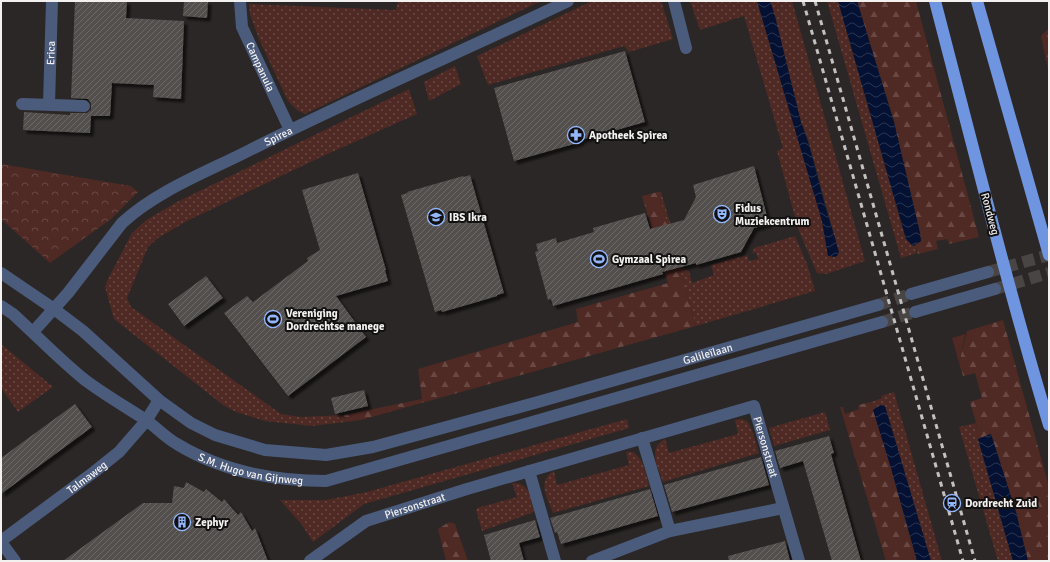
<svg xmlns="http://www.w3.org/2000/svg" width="1050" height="562" font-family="Signika,sans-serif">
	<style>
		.grass { fill: url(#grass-dots) }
		.forest { fill: url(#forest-firs) }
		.park { fill: url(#park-crowns) }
		.garden { fill: #4f2923 }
		.water { fill: url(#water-waves) }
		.building { fill: url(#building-hatch); filter: url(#shadow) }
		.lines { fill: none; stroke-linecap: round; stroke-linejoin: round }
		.tertiary-tunnel { stroke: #494544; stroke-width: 12; stroke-dasharray: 12 6; stroke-linecap: butt }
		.minor { stroke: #4a5b7c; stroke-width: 12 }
		.tertiary { stroke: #4a5b7c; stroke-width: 12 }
		.trunk { stroke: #6f94e0; stroke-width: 12 }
		.rail { stroke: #c3c0c0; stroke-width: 3; stroke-dasharray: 5 5; stroke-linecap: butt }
		.labels { text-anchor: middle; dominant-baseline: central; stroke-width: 4; stroke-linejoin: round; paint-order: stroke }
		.street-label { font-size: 11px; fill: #f3f0f0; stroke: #121010 }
		.poi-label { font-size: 11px; font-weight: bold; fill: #f3f0f0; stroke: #121010; text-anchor: start }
	</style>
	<defs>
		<pattern id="grass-dots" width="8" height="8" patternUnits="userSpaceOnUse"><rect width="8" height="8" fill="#4f2923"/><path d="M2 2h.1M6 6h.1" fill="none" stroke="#694843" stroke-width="1.8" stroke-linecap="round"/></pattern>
		<pattern id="forest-firs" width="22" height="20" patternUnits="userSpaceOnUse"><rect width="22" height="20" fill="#4f2923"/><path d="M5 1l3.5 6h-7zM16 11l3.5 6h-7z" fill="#694843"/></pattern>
		<pattern id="park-crowns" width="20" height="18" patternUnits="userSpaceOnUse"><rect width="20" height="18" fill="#4f2923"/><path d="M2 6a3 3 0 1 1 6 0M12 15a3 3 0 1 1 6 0" fill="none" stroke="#694843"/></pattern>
		<pattern id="water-waves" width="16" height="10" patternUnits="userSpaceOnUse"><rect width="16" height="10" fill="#041133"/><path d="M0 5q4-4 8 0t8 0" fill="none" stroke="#293451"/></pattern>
		<pattern id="building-hatch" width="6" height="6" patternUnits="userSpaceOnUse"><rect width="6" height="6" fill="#534f4e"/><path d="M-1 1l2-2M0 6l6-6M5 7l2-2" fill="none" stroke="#6c6968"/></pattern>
		<filter id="shadow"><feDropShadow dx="3.5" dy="3.5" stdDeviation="1" flood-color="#0009"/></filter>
	</defs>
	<rect width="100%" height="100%" fill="#2b2726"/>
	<!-- grass -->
	<g class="grass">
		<path d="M398,1h143l-236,113 -7,-3 -10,-10 -29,-62 -9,-25 -1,-10 147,6z"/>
		<path d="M592,1h69l12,38 -44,13 -5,-6 -136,39 -11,-29z"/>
		<path d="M690,1h67l65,220 6,35 11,-3 -31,-114 -7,-17 -31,-121h22l73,260 -39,13 -9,-1 -18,-42 -22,-80 6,-3 -39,-132 -44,14z"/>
		<path d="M827,1h11l68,238 7,7 2,-1 2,8 -16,5z"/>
		<path d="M455,66l6,18 -32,17 -5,-19z"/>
		<path d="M409,89l8,25 -94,42 -136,65 -29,17 -10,9 -21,51 4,9 150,107 20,3 43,-2 1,7 -33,4 -47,-5 -29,-9 -13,-7 -109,-86 -9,-32 3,-8 24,-46 13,-12 32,-19z"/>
		<path d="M658,192h3l23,78 5,1 3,12 22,-8 -3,-10 36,-10 2,6 9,-2 -2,-7 -5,2 2,-2 1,-4 41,-12 12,28 8,27 -119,35z"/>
		<path d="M1,344l52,43 -35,25 -17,-24z"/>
		<path d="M894,392l48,169h-11l-46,-154 -5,-2 -7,5 -2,-8 11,-4 -1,-2z"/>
		<path d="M825,412l5,18 -56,16 -5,-18z"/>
		<path d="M627,419l2,9 -265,76 -51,38 -11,-17 -22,-25h46l41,-8z"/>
		<path d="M742,419l6,3 5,11 6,20 -96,29c-5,-15 -16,-34 2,-43l4,14 69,-19 -3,-14z"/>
		<path d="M976,423l2,16 35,122h-15l-39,-134z"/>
		<path d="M626,452h7c11,7 13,22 16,34l-96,27c-5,-14 -17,-32 1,-42l3,14 72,-20z"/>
		<path d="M512,483c19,0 18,14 22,29l-52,19 -6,-21 1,-2 40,-11z"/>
	</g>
	<!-- forest -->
	<g class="forest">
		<path d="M857,1h59l63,236 -30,7 -2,-5 -11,2 2,8 -20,5 -3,-9 6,-4 -1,-8 -26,-111z"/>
		<path d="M1049,28v46l-8,-38z"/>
		<path d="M658,192l38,134 -335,94 -16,2 -1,-7 78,-16 -4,-30 160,-47 -2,-13 92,-26 -26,-87z"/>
		<path d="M1003,320l46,167v74h-21l-12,-49 -25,-78 -13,5 -2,-16 -6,-21 12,-4 -7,-25 -12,3 -4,-13 8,-32z"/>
		<path d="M871,402l20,66 26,93h-31l-46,-154h3l2,7 14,-5 -1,-4z"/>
		<path d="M449,522l6,2 13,37h-22l-8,-32z"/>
	</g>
	<!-- park -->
	<path class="park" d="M1,164l130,22 7,6 -27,27 -61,44 -49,-44z"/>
	<!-- garden -->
	<path class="garden" d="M965,334v2l-6,27 -7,-25z"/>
	<!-- water -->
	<g class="water">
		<path d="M757,1h13l5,15 26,106c10,26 16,53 23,80 5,18 11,34 15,51l-1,2 -3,2 -7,-1 -6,-35z"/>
		<path d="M838,1h19l37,121 26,111 1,8 -8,5 -7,-7z"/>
		<path d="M880,405l5,1 46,155h-14l-26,-93 -18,-58z"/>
		<path d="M991,434l25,78 12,49h-15l-35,-122z"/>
	</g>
	<!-- building -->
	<g class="building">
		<path d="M75,1h52l-1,17 58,3 -3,78 -28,-2 1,-12 -42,-2 -2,33h-19l-1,17 -67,-3 1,-18 46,3v-2h17l4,-3v-7l-3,-4 -17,-1z"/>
		<path d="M184,1h24l-1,17 -24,-2z"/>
		<path d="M625,51l20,71 -64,18v2l-67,19 -20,-73z"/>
		<path d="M754,166l15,58 -15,4 -13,24 -45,13v-2l-34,9 1,2 -110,32 -2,-7 -3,1 -13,-48 3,-1 -2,-7 20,-6 1,5 37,-11 -1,-4 52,-15 5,16 34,-9 12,-23 -3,-12z"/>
		<path d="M358,173l28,97h-1l3,11 -52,15 30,41 -78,59 -64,-83 23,-17 6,6 55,-41 -1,-3 13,-8 -18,-60z"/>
		<path d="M470,175l34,118 -7,2v1l-20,6 -35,10 -1,-2 -6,2 -34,-117 7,-2 -1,-1 56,-16 1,1z"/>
		<path d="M206,276l17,22 -39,28 -16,-22z"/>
		<path d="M364,390l4,16 -33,8 -4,-16z"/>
		<path d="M75,404l17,23 -91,67v-36z"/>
		<path d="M829,436l5,17 -3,1 30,107h-29l-29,-100 -23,7 -5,-17z"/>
		<path d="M761,457l8,28 -97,27 -8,-27z"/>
		<path d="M186,482l18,10 2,-3 16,13 2,-3 14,16 3,-3 11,19 3,-3 13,33h-205l80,-58h29l2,-17 10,2z"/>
		<path d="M650,489l8,27 -97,28 -4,-12 -2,1 -5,-15z"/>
		<path d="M535,520l5,17 -21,6 5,18h-33l-7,-26z"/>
		<path d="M785,541l5,20h-61l-1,-5z"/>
	</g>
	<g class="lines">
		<!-- tertiary-tunnel -->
		<g class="tertiary-tunnel">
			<path d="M988,272l61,-17"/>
			<path d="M995,289l54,-16"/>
			<path d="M878,305l33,-11"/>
			<path d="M882,322l33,-10"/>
		</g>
		<!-- minor -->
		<g class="minor">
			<path id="s1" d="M240,1l2,26 48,103"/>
			<path d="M674,1l12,47"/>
			<path d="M22,104l62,2"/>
			<path id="s2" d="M49,104l3,-103"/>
			<path id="s3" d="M33,332l35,-39 54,-70c36,-33 85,-51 128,-73 105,-53 213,-99 318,-149"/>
			<path d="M642,438l28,93"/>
			<path d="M529,471l26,90"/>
			<path d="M1,542l14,19"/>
			<path id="s4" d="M310,561l56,-40 101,-32 287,-83 45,155"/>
			<path d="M592,561l78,-30 113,-23"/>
		</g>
		<!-- tertiary -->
		<g class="tertiary">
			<path id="s5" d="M1,273l53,36 29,22 76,69 32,23 24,12 50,15 61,5 47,-8 165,-45 340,-97"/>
			<path d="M911,294l77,-22"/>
			<path id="s6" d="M1,306l12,8c23,21 48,47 72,66 20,15 41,27 61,40 11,8 20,18 31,24 46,28 96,37 149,37l556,-159"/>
			<path d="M915,312l80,-23"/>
			<path id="s7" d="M1,541l93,-69 25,-20 27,-31 13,-21"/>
		</g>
		<!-- trunk -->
		<g class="trunk">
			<path d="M935,1c37,142 72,284 114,424"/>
			<path d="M977,1l72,254"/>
		</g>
		<!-- rail -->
		<g class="rail">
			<path d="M803,1l160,560"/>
			<path d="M815,1l160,560"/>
		</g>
	</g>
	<!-- icons -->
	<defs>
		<g id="pharmacy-ring" transform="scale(0.9)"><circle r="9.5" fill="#121010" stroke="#93b7fd" stroke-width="1.5"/><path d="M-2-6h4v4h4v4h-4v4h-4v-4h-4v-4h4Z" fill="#93b7fd"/></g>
		<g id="theatre-ring" transform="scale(0.9)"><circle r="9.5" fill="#121010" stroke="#93b7fd" stroke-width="1.5"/><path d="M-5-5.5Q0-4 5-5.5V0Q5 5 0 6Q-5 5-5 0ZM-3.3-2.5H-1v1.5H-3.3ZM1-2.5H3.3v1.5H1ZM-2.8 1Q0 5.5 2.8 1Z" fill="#93b7fd"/></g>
		<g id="school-ring" transform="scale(0.9)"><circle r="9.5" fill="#121010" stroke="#93b7fd" stroke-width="1.5"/><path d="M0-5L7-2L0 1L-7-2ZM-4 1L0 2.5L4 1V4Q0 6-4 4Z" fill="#93b7fd"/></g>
		<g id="stadium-ring" transform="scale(0.9)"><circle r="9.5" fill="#121010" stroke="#93b7fd" stroke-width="1.5"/><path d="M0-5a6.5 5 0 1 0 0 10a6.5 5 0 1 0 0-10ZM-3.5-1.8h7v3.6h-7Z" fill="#93b7fd"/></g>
		<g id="station-ring" transform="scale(0.9)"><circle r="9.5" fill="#121010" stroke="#93b7fd" stroke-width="1.5"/><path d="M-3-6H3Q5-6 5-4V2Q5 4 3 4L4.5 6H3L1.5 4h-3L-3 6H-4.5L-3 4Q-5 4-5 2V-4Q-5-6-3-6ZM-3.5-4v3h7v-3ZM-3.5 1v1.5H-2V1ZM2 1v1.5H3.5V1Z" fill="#93b7fd"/></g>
		<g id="building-ring" transform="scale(0.9)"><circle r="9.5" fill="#121010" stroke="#93b7fd" stroke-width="1.5"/><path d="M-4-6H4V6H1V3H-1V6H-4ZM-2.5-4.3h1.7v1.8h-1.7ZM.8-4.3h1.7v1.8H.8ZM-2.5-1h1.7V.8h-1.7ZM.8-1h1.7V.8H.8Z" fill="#93b7fd"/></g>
	</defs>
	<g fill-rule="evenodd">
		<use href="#pharmacy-ring" x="576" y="135"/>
		<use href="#theatre-ring" x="722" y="214"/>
		<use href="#school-ring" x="436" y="217"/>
		<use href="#stadium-ring" x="599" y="259"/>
		<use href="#stadium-ring" x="273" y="319"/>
		<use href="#station-ring" x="952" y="503"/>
		<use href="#building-ring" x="182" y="522"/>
	</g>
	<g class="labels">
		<!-- street labels -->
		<g class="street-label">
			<text stroke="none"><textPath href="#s2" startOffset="51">Erica</textPath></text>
			<text stroke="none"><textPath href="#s1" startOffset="70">Campanula</textPath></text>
			<text stroke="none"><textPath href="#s3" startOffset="320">Spirea</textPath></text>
			<text transform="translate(990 214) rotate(75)">Rondweg</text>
			<text stroke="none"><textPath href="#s5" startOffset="778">Galileïlaan</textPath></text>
			<text stroke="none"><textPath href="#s4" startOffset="516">Piersonstraat</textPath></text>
			<text stroke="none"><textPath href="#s6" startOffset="303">S.M. Hugo van Gijnweg</textPath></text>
			<text stroke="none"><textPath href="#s7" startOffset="107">Talmaweg</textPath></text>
			<text stroke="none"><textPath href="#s4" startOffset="120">Piersonstraat</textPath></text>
		</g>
		<!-- poi labels -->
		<g class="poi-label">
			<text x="589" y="135">Apotheek Spirea</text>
			<text x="735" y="208">Fidus<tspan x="735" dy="13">Muziekcentrum</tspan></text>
			<text x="449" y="217">IBS Ikra</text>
			<text x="612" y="259">Gymzaal Spirea</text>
			<text x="286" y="313">Vereniging<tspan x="286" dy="13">Dordrechtse manege</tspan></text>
			<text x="965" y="503">Dordrecht Zuid</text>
			<text x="195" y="522">Zephyr</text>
		</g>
	</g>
	<!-- border -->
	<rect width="1050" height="562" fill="none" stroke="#f3f0f0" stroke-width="4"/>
</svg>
